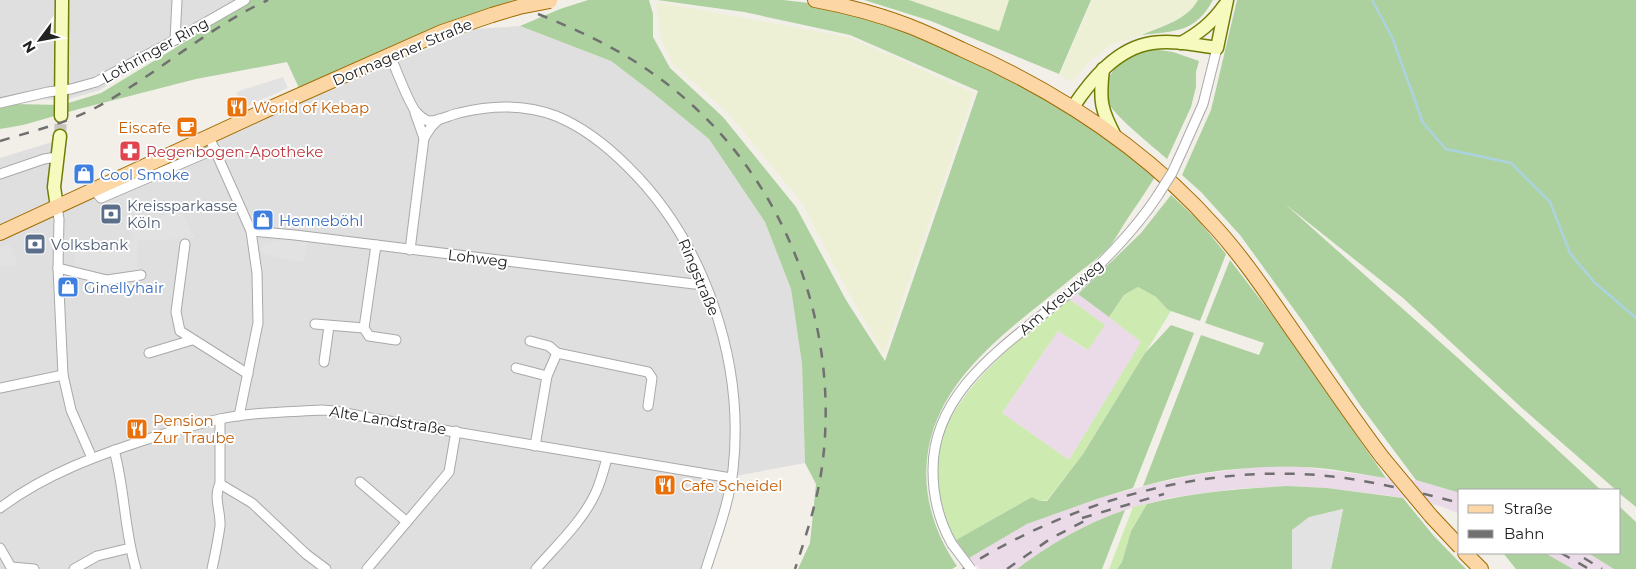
<svg xmlns="http://www.w3.org/2000/svg" width="1636" height="569" font-family="Montserrat,sans-serif">
	<style>
		.residential { fill: #e0dfdf }
		.industrial { fill: #ebdbe8 }
		.farmland { fill: #eef0d5 }
		.grass { fill: #cdebb0 }
		.forest { fill: #add19e }
		.parking { fill: #e2e2e2 }
		.lines { fill: none; stroke-linecap: round; stroke-linejoin: round }
		.stream { stroke: #aad3df; stroke-width: 2.5 }
		.secondary-tunnel { stroke: #c8c6c1; stroke-width: 12; stroke-dasharray: 12 6; stroke-linecap: butt }
		.street-casing { stroke: #a9a9a9; stroke-width: 11 }
		.secondary-casing { stroke: #707d05; stroke-width: 15 }
		.primary-casing { stroke: #a06b00; stroke-width: 16 }
		.street { stroke: #fff; stroke-width: 9 }
		.secondary { stroke: #f7fabf; stroke-width: 12 }
		.primary { stroke: #fcd6a4; stroke-width: 14 }
		.rail { stroke: #707070; stroke-width: 2.5; stroke-dasharray: 10 10; stroke-linecap: butt }
		.street-bridge-casing { stroke: #a9a9a9; stroke-width: 11; stroke-linecap: butt }
		.primary-bridge-casing { stroke: #a06b00; stroke-width: 16; stroke-linecap: butt }
		.street-bridge { stroke: #fff; stroke-width: 9 }
		.primary-bridge { stroke: #fcd6a4; stroke-width: 14 }
		.labels { text-anchor: middle; dominant-baseline: central; stroke-width: 4; stroke-linejoin: round; paint-order: stroke }
		.street-label { font-size: 15px; fill: #222; stroke: #fff }
		.food-label { font-size: 15px; fill: #c56008; stroke: #fff; text-anchor: start }
		.health-label { font-size: 15px; fill: #be3a42; stroke: #fff; text-anchor: start }
		.shop-label { font-size: 15px; fill: #366cbe; stroke: #fff; text-anchor: start }
		.service-label { font-size: 15px; fill: #4e5e75; stroke: #fff; text-anchor: start }
	</style>
	<rect width="100%" height="100%" fill="#f2efe9"/>
	<!-- residential -->
	<g class="residential">
		<path d="M0,0h244l-144,90 -31,9 -55,1 -14,3z"/>
		<path d="M520,26l91,35 42,32 56,46 56,83 26,67 11,75 3,99 -75,14 -29,92h-701v-411l52,-16 -4,71 166,-73 260,-111z"/>
	</g>
	<!-- industrial -->
	<g class="industrial">
		<path d="M1078,294l64,47 -73,119 -67,-47 56,-82 29,19 17,-25 -35,-26z"/>
		<path d="M1254,467h50l82,11 30,2 44,13v21l-20,-8 -41,-9 -72,-9 -40,-2 -53,3 -65,9 -34,9 -26,9 -30,13 -31,18 -31,22h-37l-11,-11 58,-34 70,-25 55,-15 49,-10z"/>
		<path d="M1545,553h43l26,16h-41z"/>
	</g>
	<!-- farmland -->
	<g class="farmland">
		<path d="M909,0h100l-10,32z"/>
		<path d="M1092,0h106l-4,8 -8,7 -44,20 -32,10 -22,18 -16,19 -12,-7z"/>
		<path d="M656,2l193,35 125,56 -90,261 -31,-53 -51,-98 -74,-90 -55,-49 -13,-27z"/>
	</g>
	<!-- grass -->
	<g class="grass">
		<path d="M1138,287l18,10 12,13 3,1 -88,143 -36,46 -7,1 -8,-4 -76,43c-9,-12 -13,-27 -16,-42 -3,-14 -4,-40 0,-53 15,-58 84,-110 129,-146l36,26 -17,25 -30,-19 -56,82 67,47 72,-118 -32,-25 15,-22z"/>
		<path d="M1147,504l-16,27 -9,31 -5,7h-8l24,-62z"/>
	</g>
	<!-- forest -->
	<g class="forest">
		<path d="M250,0h264l-70,23 -145,65 -12,-26 -91,17 -117,30 -56,16 -23,4v-22l13,-3 49,1 39,-12 71,-43z"/>
		<path d="M588,0h61l4,14v23l17,31 53,49 73,90 50,93 39,61 93,-270 -128,-56 -106,-23 -87,-12h126l70,8 167,76 52,28 83,65c-10,16 -21,32 -31,47 -5,8 -9,16 -15,23 -10,11 -25,21 -37,31 -59,50 -136,98 -145,181 -4,38 8,75 30,107l-5,3h-154l12,-26 6,-59 -11,-21 -3,-99 -11,-75 -26,-67 -56,-83 -56,-46 -42,-32 -91,-35 40,-17z"/>
		<path d="M864,0h45l90,31 10,-31h82l-32,74 -128,-53z"/>
		<path d="M1198,0h15c-18,33 -38,31 -71,35 20,-9 45,-15 56,-35z"/>
		<path d="M1237,0h399v507l-16,-13v-4h-4l-93,-81 -120,-111 -118,-94 173,154 143,132h-141v3l-44,-13 -56,-75 -54,-79 -66,-91 -39,-43 -19,-17 29,-65z"/>
		<path d="M1153,49l20,3 26,9 -3,11v15l-5,20 -24,52c-14,-13 -59,-47 -63,-64 -2,-9 4,-17 9,-24 12,-15 22,-18 40,-22z"/>
		<path d="M1171,195l28,26 27,33 -26,67 -32,-11 -12,-13 -18,-10 -14,8 -15,22 -31,-23 63,-61z"/>
		<path d="M1230,260l49,64 107,154c-27,-4 -55,-10 -83,-11 -53,-2 -108,5 -160,19l58,-151 58,20 5,-12 -59,-20z"/>
		<path d="M1171,325l23,8 -61,155 -36,11 -70,25 -58,34 -13,-18 76,-43 8,4h7l36,-47 62,-101z"/>
		<path d="M1287,486l40,2 76,10 30,37 33,34h-135l12,-60 -16,4 -35,17v39h-175l5,-7 9,-31 16,-27c46,-12 92,-15 140,-18z"/>
		<path d="M1620,507l16,15v47h-22l-26,-16h32z"/>
		<path d="M1125,510l-23,59h-85c33,-25 69,-46 108,-59z"/>
		<path d="M1503,553h42l28,16h-57z"/>
	</g>
	<!-- parking -->
	<g class="parking">
		<path d="M283,77l5,11 -45,20 -7,-16z"/>
		<path d="M180,209l15,29 -58,3v32l-63,-1 2,-30 58,-1 -5,-13 23,-10 2,2z"/>
		<path d="M283,239l25,2 -4,21 -25,-4 -18,-5 -1,-7z"/>
		<path d="M9,244l9,21 -18,2v-19z"/>
		<path d="M1343,509l-12,60h-39v-39l17,-13z"/>
	</g>
	<g class="lines">
		<!-- stream -->
		<path class="stream" d="M1372,0l20,37 31,86 23,26 65,14 39,39 20,51 24,29 42,36"/>
		<!-- secondary-tunnel -->
		<path class="secondary-tunnel" d="M60,136l1,-20"/>
		<!-- street casing -->
		<g class="street-casing">
			<g id="street">
				<path d="M175,40l2,-40"/>
				<path d="M390,55c5,12 20,52 27,58 4,4 8,8 13,8 9,0 20,-6 29,-8 32,-8 66,-9 97,3 27,11 50,29 71,50 78,76 118,196 106,304 -4,34 -17,67 -27,99"/>
				<path d="M0,103l48,-11 23,-3 25,-7 79,-42 70,-40"/>
				<path d="M415,113l9,25"/>
				<path d="M209,137l42,94 6,42 1,50 -19,93"/>
				<path d="M1183,149l20,-45 14,-56"/>
				<path d="M0,174l44,-15 13,-2"/>
				<path d="M94,190l7,8 114,-49"/>
				<path d="M57,207l2,12 -1,49 5,107 8,35 21,48"/>
				<path d="M251,231l44,4 399,49 10,-2"/>
				<path d="M185,244l-9,68 4,19 68,43"/>
				<path d="M376,245l-12,83 5,8 27,4"/>
				<path d="M410,250l14,-112 7,-11 8,-8"/>
				<path d="M58,268l49,12 34,-5"/>
				<path d="M315,324l49,4"/>
				<path d="M530,341l19,5 8,7"/>
				<path d="M149,353l43,-13"/>
				<path d="M324,362l5,-36"/>
				<path d="M516,368l31,8"/>
				<path d="M0,388l63,-13"/>
				<path d="M535,446l12,-70 10,-23 91,19 4,6 -4,28"/>
				<path d="M114,450c11,39 10,80 22,119"/>
				<path d="M360,482l47,40"/>
				<path d="M220,484l32,19 54,51 20,15"/>
				<path d="M0,508c45,-34 98,-53 151,-70 22,-7 46,-14 69,-19 33,-7 68,-7 102,-9l13,1 36,7 360,60"/>
				<path d="M952,544c-13,-23 -19,-46 -19,-73 -1,-91 95,-138 153,-193 26,-25 52,-52 72,-83"/>
				<path d="M0,548l12,21"/>
				<path d="M11,567l23,2"/>
				<path d="M74,569l23,-13 33,-8"/>
				<path d="M212,569c3,-14 6,-28 8,-43 1,-14 -7,-29 0,-42v-65"/>
				<path d="M367,569l82,-97 7,-41"/>
				<path d="M536,569c21,-24 47,-48 60,-77 5,-11 8,-23 11,-34"/>
			</g>
		</g>
		<!-- secondary casing -->
		<g class="secondary-casing">
			<g id="secondary">
				<path d="M1181,43c18,-10 31,-20 43,-37"/>
				<path d="M1103,69c-4,32 -2,41 13,69"/>
				<path d="M1073,107c18,-27 44,-59 79,-64 22,-3 44,2 65,5l10,-48"/>
				<path d="M61,116l1,-116"/>
				<path d="M57,207l-3,-20 6,-51"/>
			</g>
		</g>
		<!-- primary casing -->
		<g class="primary-casing">
			<g id="primary">
				<path d="M815,0c32,6 63,14 94,26 18,7 35,15 52,23 95,42 185,100 255,179 29,32 54,70 79,106 29,41 57,83 87,123"/>
				<path d="M0,233l275,-127 167,-74 50,-17"/>
				<path d="M1465,553l16,16"/>
			</g>
		</g>
		<!-- street -->
		<use href="#street" class="street"/>
		<!-- secondary -->
		<use href="#secondary" class="secondary"/>
		<!-- primary -->
		<use href="#primary" class="primary"/>
		<!-- rail -->
		<g class="rail">
			<path d="M538,14c40,16 79,34 114,59 123,85 188,238 171,386 -4,37 -16,74 -28,110"/>
			<path d="M0,141c33,-10 67,-18 97,-34 59,-32 110,-79 171,-107"/>
			<path d="M1082,518l82,-24"/>
			<path d="M1561,553l28,16"/>
			<path d="M1584,558l18,11"/>
			<path d="M963,569c111,-70 251,-109 382,-91 39,6 77,15 115,25"/>
			<path d="M1007,569l43,-30 40,-21"/>
		</g>
		<!-- street-bridge casing -->
		<g class="street-bridge-casing">
			<g id="street-bridge">
				<path d="M1158,195l14,-22 11,-24"/>
				<path d="M952,544l19,25"/>
			</g>
		</g>
		<!-- primary-bridge casing -->
		<g class="primary-bridge-casing">
			<g id="primary-bridge">
				<path d="M492,15l27,-8 31,-6"/>
				<path d="M1382,457l49,59 29,31"/>
			</g>
		</g>
		<!-- street-bridge -->
		<use href="#street-bridge" class="street-bridge"/>
		<!-- primary-bridge -->
		<use href="#primary-bridge" class="primary-bridge"/>
	</g>
	<!-- icons -->
	<defs>
		<g id="restaurant-square" transform="scale(1.125)"><rect x="-9" y="-9" width="18" height="18" rx="4" fill="#e8710a" stroke="#fff"/><path d="M-5-6h1v4h1v-4h1v4h1v-4h1v5L-1.5 .5V6h-2V.5L-5-1ZM5-6V6H3V1.5H1.5Q1.5-4 5-6Z" fill="#fff"/></g>
		<g id="cafe-square" transform="scale(1.125)"><rect x="-9" y="-9" width="18" height="18" rx="4" fill="#e8710a" stroke="#fff"/><path d="M-5.5-4.5H6V0H3Q3 3.5 0 3.5H-2.5Q-5.5 3.5-5.5 0ZM3-3.2v2h1.7v-2ZM-6 4.5H4V6H-6Z" fill="#fff"/></g>
		<g id="pharmacy-square" transform="scale(1.125)"><rect x="-9" y="-9" width="18" height="18" rx="4" fill="#e0444e" stroke="#fff"/><path d="M-2-6h4v4h4v4h-4v4h-4v-4h-4v-4h4Z" fill="#fff"/></g>
		<g id="shop-square" transform="scale(1.125)"><rect x="-9" y="-9" width="18" height="18" rx="4" fill="#3f7fe0" stroke="#fff"/><path d="M-5-2.5h2.3a2.7 3.5 0 0 1 5.4 0H5L5.5 6h-11ZM-1.5-2.5h3a1.5 2.3 0 0 0-3 0Z" fill="#fff"/></g>
		<g id="bank-square" transform="scale(1.125)"><rect x="-9" y="-9" width="18" height="18" rx="4" fill="#5c6f8a" stroke="#fff"/><path d="M-6-4H6V4H-6ZM0-2.3a2.3 2.3 0 1 0 0 4.6a2.3 2.3 0 1 0 0-4.6Z" fill="#fff"/></g>
	</defs>
	<g fill-rule="evenodd">
		<use href="#restaurant-square" x="237" y="107"/>
		<use href="#cafe-square" x="187" y="127"/>
		<use href="#pharmacy-square" x="130" y="151"/>
		<use href="#shop-square" x="84" y="174"/>
		<use href="#bank-square" x="111" y="214"/>
		<use href="#shop-square" x="263" y="220"/>
		<use href="#bank-square" x="35" y="244"/>
		<use href="#shop-square" x="68" y="287"/>
		<use href="#restaurant-square" x="137" y="429"/>
		<use href="#restaurant-square" x="665" y="485"/>
	</g>
	<g class="labels">
		<!-- street labels -->
		<g class="street-label">
			<text transform="translate(155 50) rotate(-29)">Lothringer Ring</text>
			<text transform="translate(402 52) rotate(-23)">Dormagener Straße</text>
			<text transform="translate(478 258) rotate(7)">Lohweg</text>
			<text transform="translate(699 277) rotate(67)">Ringstraße</text>
			<text transform="translate(1061 297) rotate(-41)">Am Kreuzweg</text>
			<text transform="translate(388 420) rotate(9)">Alte Landstraße</text>
		</g>
		<!-- food labels -->
		<g class="food-label">
			<text x="253" y="107">World of Kebap</text>
			<text x="171" y="127" text-anchor="end">Eiscafe</text>
			<text x="153" y="420">Pension<tspan x="153" dy="17">Zur Traube</tspan></text>
			<text x="681" y="485">Cafe Scheidel</text>
		</g>
		<!-- health labels -->
		<g class="health-label">
			<text x="146" y="151">Regenbogen-Apotheke</text>
		</g>
		<!-- shop labels -->
		<g class="shop-label">
			<text x="100" y="174">Cool Smoke</text>
			<text x="279" y="220">Henneböhl</text>
			<text x="84" y="287">Ginellyhair</text>
		</g>
		<!-- service labels -->
		<g class="service-label">
			<text x="127" y="205">Kreissparkasse<tspan x="127" dy="17">Köln</tspan></text>
			<text x="51" y="244">Volksbank</text>
		</g>
	</g>
	<!-- legend -->
	<rect x="1458" y="489" width="162" height="65" fill="#ffffff" stroke="#a7a7a7"/>
	<rect x="1468" y="505" width="25" height="8" fill="#fcd6a4" stroke="#a7a7a7"/>
	<text x="1504" y="514" font-size="15" fill="#222222">Straße</text>
	<rect x="1468" y="530" width="25" height="8" fill="#707070" stroke="#a7a7a7"/>
	<text x="1504" y="539" font-size="15" fill="#222222">Bahn</text>
	<!-- north arrow -->
	<g transform="translate(40 40) rotate(238)" stroke="#ffffff" stroke-width="4" paint-order="stroke">
	<path d="M0-4L9 19L0 12L-9 19Z" fill="#222222"/>
	<text y="-8" font-size="14" font-weight="bold" text-anchor="middle" fill="#222222">N</text>
	</g>
</svg>
